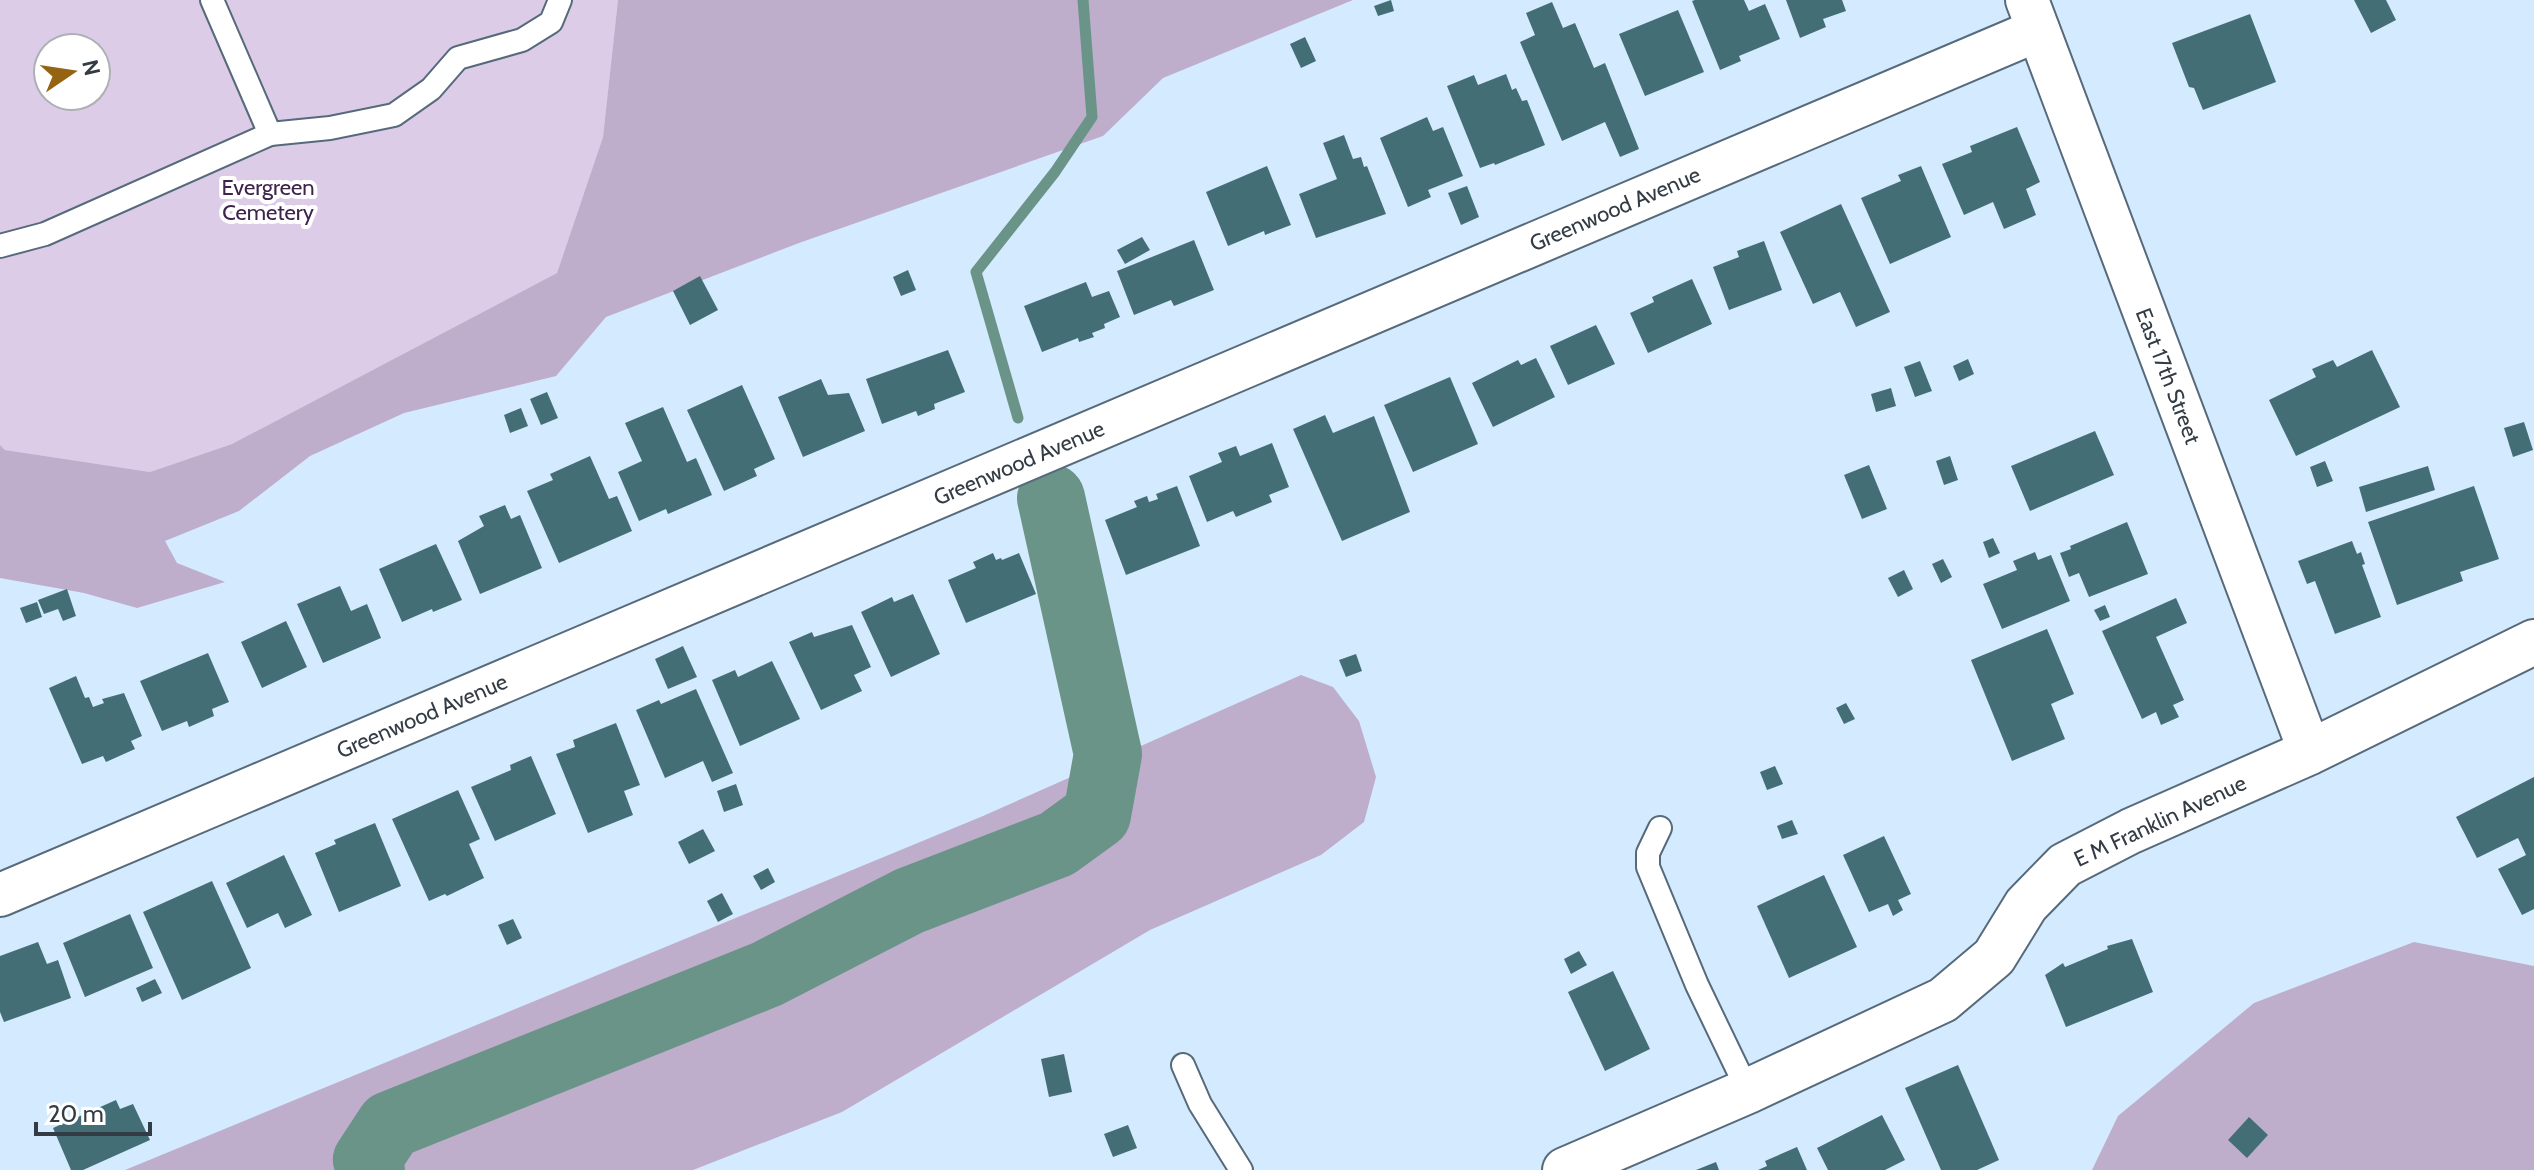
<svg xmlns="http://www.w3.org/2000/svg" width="2534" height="1170" font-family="Cabin,sans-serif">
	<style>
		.green { fill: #dccce7; fill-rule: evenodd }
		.forest { fill: #bfadcc }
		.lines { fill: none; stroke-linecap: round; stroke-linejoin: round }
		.stream { stroke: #6a9488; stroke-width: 11 }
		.river { stroke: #6a9488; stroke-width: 68 }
		.building { fill: #446e76 }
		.lane-casing { stroke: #566a7b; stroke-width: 26 }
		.street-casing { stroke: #566a7b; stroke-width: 46 }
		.secondary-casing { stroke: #566a7b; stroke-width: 48 }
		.lane { stroke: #fff; stroke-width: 22 }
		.street { stroke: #fff; stroke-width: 42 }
		.secondary { stroke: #fff; stroke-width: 44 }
		.labels { text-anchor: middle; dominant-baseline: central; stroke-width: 8; stroke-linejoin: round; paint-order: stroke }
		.park-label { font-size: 22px; fill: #3e234d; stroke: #fff }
		.street-label { font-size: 22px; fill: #333c44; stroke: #fff }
	</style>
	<rect width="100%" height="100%" fill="#d4ebff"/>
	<!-- green -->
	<path class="green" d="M0,0h618l-15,137 -46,136 -325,171 -82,28 -145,-22 -5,-5zM48,48h48v48h-48z"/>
	<!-- forest -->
	<g class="forest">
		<path d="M618,0h735l-190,78 -60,58 -304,107 -193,74 -50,59 -152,37 -94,43 -71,55 -74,30 12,22 48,19 -88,26 -53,-15 -84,-15v-133l5,5 145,22 82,-28 325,-171 46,-136z"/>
		<path d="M1301,675l32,12 26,34 17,56 -12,45 -43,33 -171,75 -308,182 -149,58h-568l858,-354z"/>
		<path d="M2414,942l120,24v204h-442l26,-54 136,-113z"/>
	</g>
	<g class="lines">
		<!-- stream -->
		<path class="stream" d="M1018,418l-42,-146 79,-100 37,-55 -9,-117"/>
		<!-- river -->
		<path class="river" d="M371,1170l-4,-10 23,-35 377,-151 142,-73 148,-57 40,-29 11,-61 -57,-256"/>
	</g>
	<!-- building -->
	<g class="building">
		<path d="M1391,0l3,11 -16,5 -4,-10z"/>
		<path d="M1695,0h49l5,11 16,-7 15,35 -41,17 2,5 -21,9 -28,-69z"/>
		<path d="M1786,0h56l4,11 -23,8 3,8 -26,11z"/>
		<path d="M2354,0h32l10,20 -25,13z"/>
		<path d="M1552,2l11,26 12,-5 19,45 11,-5 34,86 -19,8 -15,-35 -43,19 -42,-99 15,-7 -9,-22z"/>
		<path d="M1678,10l26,62 -59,24 -26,-62z"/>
		<path d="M2250,14l26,68 -73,28 -9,-22 -5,-1 -17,-44z"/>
		<path d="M1305,37l11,24 -15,7 -11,-24z"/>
		<path d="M1506,74l6,16 4,-2 6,13 5,-1 18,45 -50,20 -1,-2 -14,5 -33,-82 27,-11 4,10z"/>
		<path d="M1427,117l6,14 10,-4 20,49 -35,14 3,7 -23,10 -28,-69z"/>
		<path d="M2017,127l23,55 -14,7 10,26 -32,14 -11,-27 -29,13 -22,-51 30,-12 -2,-6z"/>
		<path d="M1344,135l9,24 8,-2 3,10 3,-1 19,48 -70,24 -17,-44 38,-15 -14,-36z"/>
		<path d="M1267,166l24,59 -26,10 -1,-4 -36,15 -22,-54z"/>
		<path d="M1921,166l30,71 -61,27 -29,-66 40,-17 -3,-6z"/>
		<path d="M1467,186l12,31 -18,8 -13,-32z"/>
		<path d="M1841,204l49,108 -34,15 -16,-35 -27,12 -33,-72z"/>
		<path d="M1142,237l8,13 -25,14 -8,-14z"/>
		<path d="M1194,240l20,50 -40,16 -3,-6 -37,15 -17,-44z"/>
		<path d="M1764,241l18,49 -53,20 -16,-43 26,-10 -2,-6z"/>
		<path d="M908,270l8,20 -15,6 -8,-19z"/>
		<path d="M700,276l18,34 -28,15 -17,-34z"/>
		<path d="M1692,279l20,45 -64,29 -18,-40 24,-11 -2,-5z"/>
		<path d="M1086,282l6,15 17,-6 11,26 -16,7 1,4 -13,5 2,4 -15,5 -1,-4 -36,14 -18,-46z"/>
		<path d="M1596,325l19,39 -47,21 -18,-39z"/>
		<path d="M948,350l17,42 -31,12 1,5 -17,7 -2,-5 -34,13 -16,-45z"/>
		<path d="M2372,350l28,57 -104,49 -27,-56 47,-23 -4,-8 21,-9 4,7z"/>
		<path d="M1536,358l19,39 -62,30 -21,-44 46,-23 3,5z"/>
		<path d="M1968,359l6,15 -15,7 -6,-15z"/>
		<path d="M1920,361l12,30 -17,6 -11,-30z"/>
		<path d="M1450,377l28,67 -65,28 -29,-67z"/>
		<path d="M821,379l7,16 21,-2 16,38 -62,26 -25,-60z"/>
		<path d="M742,385l33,74 -21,10 3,7 -33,15 -37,-81z"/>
		<path d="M1891,388l5,18 -20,6 -5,-18z"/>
		<path d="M547,392l11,26 -17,7 -11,-26z"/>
		<path d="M663,407l24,55 9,-4 16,37 -44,19 -2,-5 -27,12 -21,-49 24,-11 -17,-38z"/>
		<path d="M521,408l7,18 -18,7 -6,-18z"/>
		<path d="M1325,415l8,18 41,-17 36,96 -68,29 -49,-112z"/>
		<path d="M2524,422l9,28 -20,7 -9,-29z"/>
		<path d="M2095,431l19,44 -84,36 -19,-45z"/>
		<path d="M1272,443l17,44 -20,8 3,7 -36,15 -3,-6 -26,11 -18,-46 33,-14 -4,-9 18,-7 4,10z"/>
		<path d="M590,456l19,43 8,-3 15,35 -73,32 -32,-72 26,-11 -3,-6z"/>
		<path d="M1950,456l8,24 -14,5 -8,-24z"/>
		<path d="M2325,461l8,20 -16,6 -7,-20z"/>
		<path d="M1869,465l18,44 -25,10 -18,-44z"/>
		<path d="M2428,466l7,24 -69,22 -7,-25z"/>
		<path d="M1177,486l23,60 -74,29 -21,-55 32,-13 -3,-6 13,-5 2,6 9,-3 -2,-5z"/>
		<path d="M2474,486l25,73 -39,13 3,9 -66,24 -29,-83z"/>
		<path d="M505,505l6,14 9,-4 22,53 -62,26 -22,-53 26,-15 -5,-10z"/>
		<path d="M2127,522l21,52 -59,23 -10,-24 -10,4 -9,-24 11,-4 -1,-3z"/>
		<path d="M1993,538l7,15 -11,5 -6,-16z"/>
		<path d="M2352,541l5,13 4,-2 4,12 -3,1 19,52 -46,17 -20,-53 -8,3 -9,-23z"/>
		<path d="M436,544l26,56 -29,12 -1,-3 -30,13 -23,-53z"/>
		<path d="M2035,552l3,8 13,-5 19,46 -68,28 -19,-45 34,-14 -4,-9z"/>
		<path d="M993,553l3,7 5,-2 1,2 17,-7 17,41 -70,29 -18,-43 28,-12 -3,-6z"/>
		<path d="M1943,559l9,18 -11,6 -9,-19z"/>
		<path d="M1904,570l9,19 -15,8 -10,-19z"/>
		<path d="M340,586l11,25 16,-7 14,34 -58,25 -26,-59z"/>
		<path d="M67,589l9,27 -13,5 -5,-12 -14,5 -6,-14z"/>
		<path d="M913,594l27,60 -49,23 -30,-65 31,-15 2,5z"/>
		<path d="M2176,598l11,25 -31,14 28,63 -11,5 6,12 -18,8 -5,-13 -14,7 -40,-88z"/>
		<path d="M37,602l5,15 -16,6 -6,-15z"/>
		<path d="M2105,605l5,12 -10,4 -6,-11z"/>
		<path d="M286,621l21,46 -45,21 -21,-46z"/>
		<path d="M852,625l19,42 -17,8 8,16 -41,19 -32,-68 23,-10 2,5z"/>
		<path d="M2047,629l27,65 -23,10 14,35 -53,22 -41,-101z"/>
		<path d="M683,646l14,31 -29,12 -13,-30z"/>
		<path d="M208,653l21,49 -17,7 2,7 -25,11 -2,-6 -25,10 -22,-50z"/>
		<path d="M1356,654l6,17 -16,6 -7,-17z"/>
		<path d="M772,661l28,58 -60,27 -28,-66 23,-10 3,7z"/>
		<path d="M76,676l9,22 4,-1 4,10 11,-4 -2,-4 22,-6 18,43 -11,5 4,8 -29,13 -3,-6 -21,8 -33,-76z"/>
		<path d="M696,689l37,84 -21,9 -9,-21 -38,17 -29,-68 23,-10 2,4z"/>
		<path d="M1846,703l9,16 -11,5 -8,-16z"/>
		<path d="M616,723l24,62 -16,6 9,24 -45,18 -32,-79 19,-7 -2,-7z"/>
		<path d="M531,756l25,58 -61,27 -24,-54 40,-17 -1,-5z"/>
		<path d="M1775,766l8,18 -16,6 -7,-18z"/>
		<path d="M2534,777v132l-12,6 -24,-46 28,-14 -8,-17 -41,20 -21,-41z"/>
		<path d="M736,784l7,21 -19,7 -7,-21z"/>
		<path d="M458,790l22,49 -11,5 15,34 -37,18 -2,-2 -16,7 -37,-82z"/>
		<path d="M1792,820l6,14 -16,5 -5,-13z"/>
		<path d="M375,823l26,63 -62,26 -24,-59 21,-9 -2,-4z"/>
		<path d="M703,829l12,22 -26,13 -11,-22z"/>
		<path d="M1884,836l27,58 -13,6 5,10 -10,6 -5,-12 -19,8 -26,-57z"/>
		<path d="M284,855l28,60 -27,13 -7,-15 -31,15 -21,-45z"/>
		<path d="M768,868l7,14 -14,8 -8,-14z"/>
		<path d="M1824,875l33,72 -68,31 -32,-72z"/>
		<path d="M212,881l39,87 -69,32 -39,-88z"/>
		<path d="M722,893l11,21 -15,8 -11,-21z"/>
		<path d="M130,914l23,54 -68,29 -22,-54z"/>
		<path d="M513,919l9,19 -15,7 -9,-20z"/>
		<path d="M2132,939l21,53 -87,35 -21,-52 18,-12 2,4 43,-18 -1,-3z"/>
		<path d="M38,942l9,22 11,-4 13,38 -67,24 -4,-10v-56z"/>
		<path d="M1579,951l8,14 -16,9 -7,-15z"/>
		<path d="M1613,971l37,78 -45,22 -37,-79z"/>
		<path d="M155,979l7,14 -20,9 -6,-14z"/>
		<path d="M1064,1054l8,38 -23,5 -8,-38z"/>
		<path d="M1958,1065l41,95 -22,10h-36l-36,-82z"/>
		<path d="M116,1100l4,9 13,-5 17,36 -67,30h-12l-18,-42z"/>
		<path d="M1882,1115l23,45 -20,10h-57l-11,-22z"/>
		<path d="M2249,1117l19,18 -21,23 -19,-18z"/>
		<path d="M1128,1125l9,23 -24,9 -9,-23z"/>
		<path d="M1797,1147l10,23h-49l9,-4 -2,-5z"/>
		<path d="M1716,1162l3,8h-23z"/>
	</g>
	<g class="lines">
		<!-- lane casing -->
		<g class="lane-casing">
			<g id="lane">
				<path d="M270,134l60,-6 64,-13 37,-26 27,-31 64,-18 29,-18 9,-22"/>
				<path d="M0,246l45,-12 225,-100 -58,-134"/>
				<path d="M1660,828l-12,25v14l49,118 51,106"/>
				<path d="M1183,1065l17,39 41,66"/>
			</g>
		</g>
		<!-- street casing -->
		<g class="street-casing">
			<g id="street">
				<path d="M2027,0l283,752"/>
				<path d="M0,895l2038,-865"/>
			</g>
		</g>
		<!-- secondary casing -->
		<g class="secondary-casing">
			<path id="secondary" d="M1565,1170l183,-79 195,-91 51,-43 32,-52 39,-40 66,-34 179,-79 224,-110"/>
		</g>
		<!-- lane -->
		<use href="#lane" class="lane"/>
		<!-- street -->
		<use href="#street" class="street"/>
		<!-- secondary -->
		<use href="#secondary" class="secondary"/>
	</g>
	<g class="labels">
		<!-- park labels -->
		<g class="park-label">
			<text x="268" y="187">Evergreen<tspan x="268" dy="25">Cemetery</tspan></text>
		</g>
		<!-- street labels -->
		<g class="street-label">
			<text transform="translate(1615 209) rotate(-23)">Greenwood Avenue</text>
			<text transform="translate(2168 376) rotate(69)">East 17th Street</text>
			<text transform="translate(1019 463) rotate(-23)">Greenwood Avenue</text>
			<text transform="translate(422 716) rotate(-23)">Greenwood Avenue</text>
			<text transform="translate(2160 821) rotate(-25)">E M Franklin Avenue</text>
		</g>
	</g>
	<!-- north arrow -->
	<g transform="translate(72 72) rotate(77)"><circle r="38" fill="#ffffff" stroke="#adb1b4" stroke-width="2"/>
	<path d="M0-6L14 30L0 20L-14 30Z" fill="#946413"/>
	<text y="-12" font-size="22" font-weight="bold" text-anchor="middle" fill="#333c44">N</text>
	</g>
	<!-- scale -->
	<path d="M36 1122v12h114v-12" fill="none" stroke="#333c44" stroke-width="4"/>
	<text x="48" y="1122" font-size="24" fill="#333c44" stroke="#ffffff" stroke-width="6" paint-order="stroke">20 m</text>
</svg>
